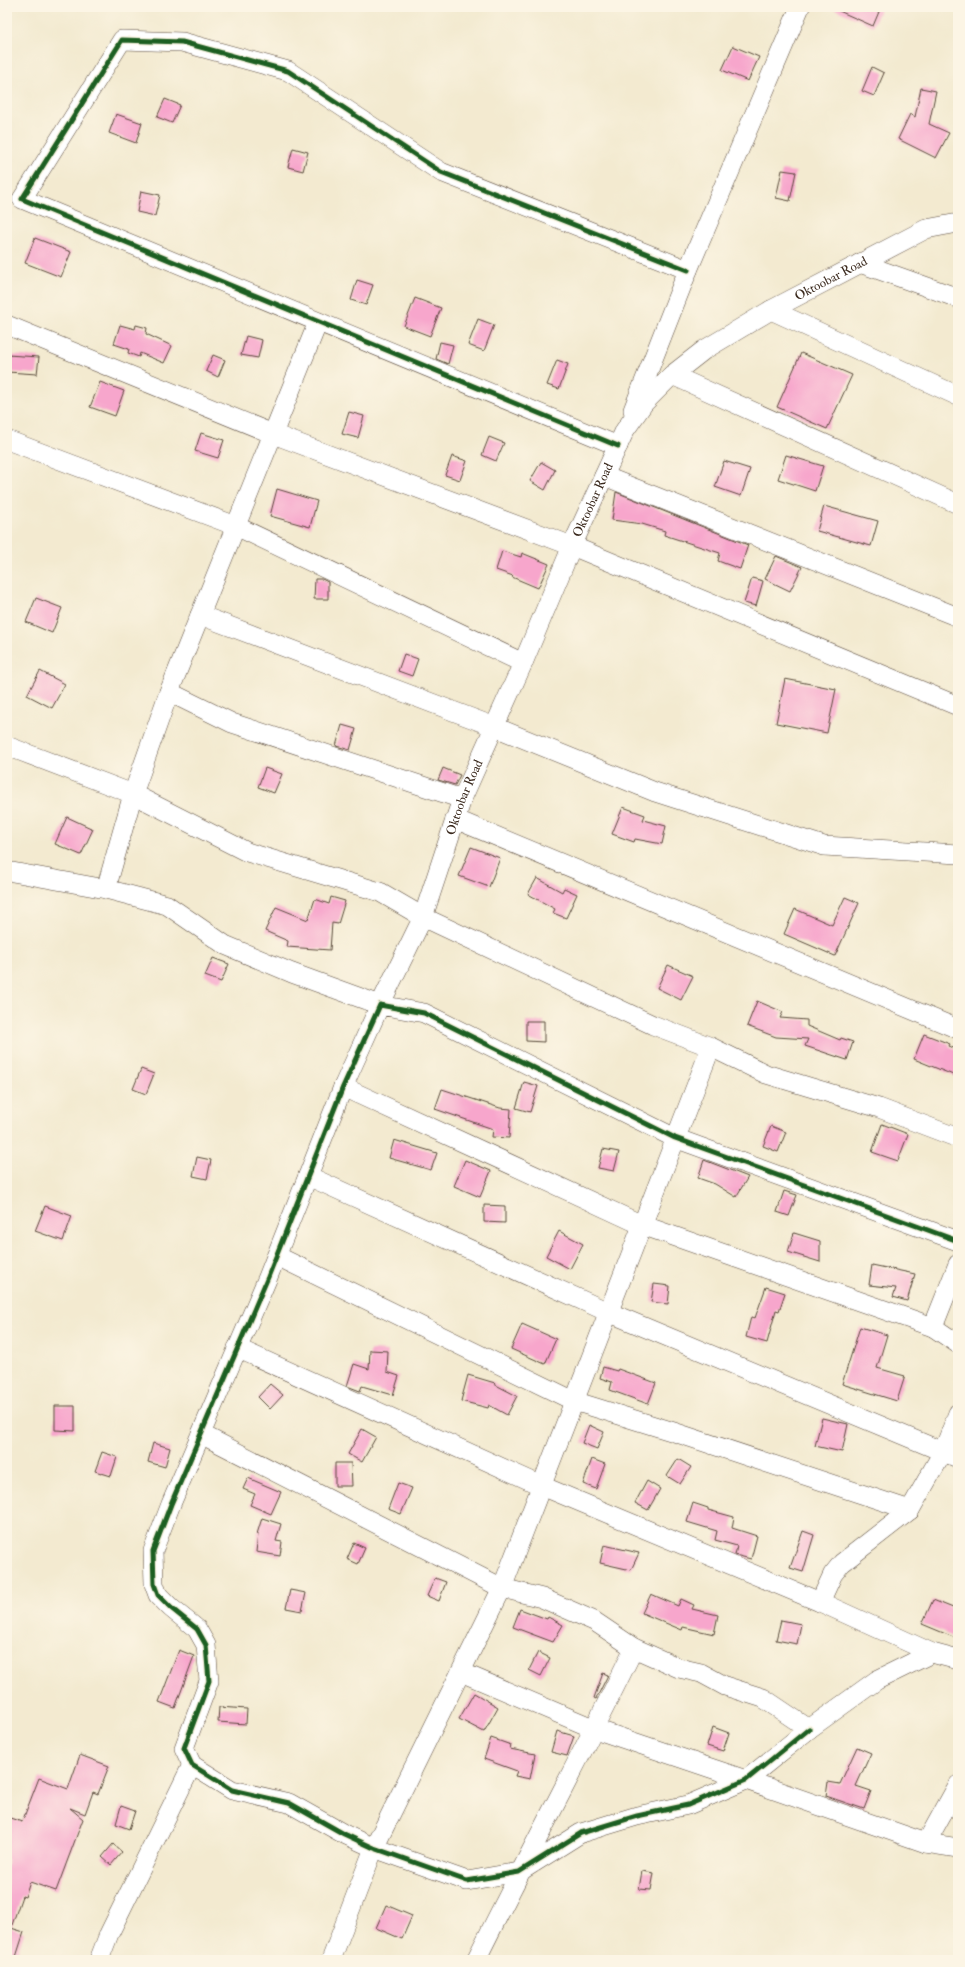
<svg xmlns="http://www.w3.org/2000/svg" width="965" height="1967" font-family="'IM FELL Double Pica',serif">
	<style>
		.building { fill: #f7a6cc }
		.lines { fill: none; stroke-linecap: round; stroke-linejoin: round }
		.minor-casing { stroke: #574739; stroke-width: 20 }
		.minor { stroke: #fff; stroke-width: 19 }
		.cycleway-casing { stroke: #fcf5e5; stroke-width: 8 }
		.cycleway { stroke: #1b5e20; stroke-width: 5 }
		.labels { text-anchor: middle; dominant-baseline: central; stroke-width: 3.5; stroke-linejoin: round; paint-order: stroke }
		.street-label { font-size: 13px; fill: #3b2a1e; stroke: #fcf5e5 }
	</style>
	<rect width="100%" height="100%" fill="#fcf5e5"/>
	<filter id="ink" filterUnits="userSpaceOnUse"><feTurbulence type="fractalNoise" baseFrequency=".025" numOctaves="2"/><feDisplacementMap in="SourceGraphic" scale="8" xChannelSelector="R" yChannelSelector="G"/><feConvolveMatrix kernelMatrix="1 2 1 2 8 2 1 2 1" color-interpolation-filters="sRGB"/></filter>
	<filter id="wash" filterUnits="userSpaceOnUse"><feTurbulence type="fractalNoise" baseFrequency=".012" numOctaves="4" result="noise"/><feDisplacementMap in="SourceGraphic" scale="16" xChannelSelector="R" yChannelSelector="G"/><feGaussianBlur stdDeviation="0.9" result="paint"/><feColorMatrix in="noise" values="0 0 0 0 0 0 0 0 0 0 0 0 0 0 0 0 0 1.4 0 .05"/><feComposite in="paint" operator="in"/></filter>
	<g filter="url(#wash)">
		<rect width="100%" height="100%" fill="#f3ead0"/>
		<g id="blocks">
			<!-- building -->
			<g class="building">
				<path d="M830,7h51l-8,19z"/>
				<path d="M733,46l26,11 -11,24 -26,-11z"/>
				<path d="M872,67l12,6 -10,23 -12,-5z"/>
				<path d="M921,88l15,3 -7,33 20,9 -13,25 -38,-19 12,-25 5,3z"/>
				<path d="M165,99l15,6 -8,18 -15,-6z"/>
				<path d="M116,114l26,9 -6,20 -27,-10z"/>
				<path d="M293,148l15,4 -5,19 -15,-4z"/>
				<path d="M782,170l14,2 -6,29 -14,-3z"/>
				<path d="M141,191l19,4 -5,21 -18,-4z"/>
				<path d="M35,238l36,14 -10,25 -36,-14z"/>
				<path d="M357,280l16,5 -7,20 -15,-5z"/>
				<path d="M415,298l26,10 -11,28 -26,-10z"/>
				<path d="M478,319l16,6 -10,26 -16,-6z"/>
				<path d="M120,325l15,4 1,-4 11,3 -1,6 26,12 -8,17 -24,-10 -1,4 -11,-4 1,-4 -15,-5z"/>
				<path d="M246,336l16,4 -4,18 -17,-3z"/>
				<path d="M440,342l13,3 -5,19 -12,-5z"/>
				<path d="M801,353l51,22 -25,54 -50,-22z"/>
				<path d="M7,355l32,2 -2,17 -30,-2z"/>
				<path d="M213,355l12,5 -7,17 -12,-6z"/>
				<path d="M557,360l11,4 -9,25 -12,-4z"/>
				<path d="M100,382l24,9 -9,25 -25,-9z"/>
				<path d="M349,412l15,4 -6,22 -16,-4z"/>
				<path d="M201,433l23,7 -6,18 -23,-7z"/>
				<path d="M489,437l15,6 -8,18 -14,-6z"/>
				<path d="M786,455l37,11 -8,25 -37,-12z"/>
				<path d="M452,456l15,5 -7,19 -15,-5z"/>
				<path d="M724,461l26,8 -9,27 -26,-9z"/>
				<path d="M541,462l14,8 -10,20 -15,-9z"/>
				<path d="M277,489l40,12 -7,26 -40,-11z"/>
				<path d="M616,492l132,53 -8,24 -22,-8 2,-8 -56,-18 1,-4 -23,-7 -30,-4z"/>
				<path d="M824,506l54,15 -7,25 -54,-15z"/>
				<path d="M502,551l19,6 1,-4 27,11 -11,24 -26,-11 1,-1 -17,-6z"/>
				<path d="M776,556l26,11 -12,24 -25,-12z"/>
				<path d="M752,578l11,3 -7,25 -12,-3z"/>
				<path d="M315,579h7l6,3v17h-14z"/>
				<path d="M36,598l26,10 -10,25 -26,-11z"/>
				<path d="M404,654l14,5 -6,17 -14,-5z"/>
				<path d="M40,671l25,13 -13,24 -25,-13z"/>
				<path d="M785,679l51,10 -9,44 -51,-10z"/>
				<path d="M342,725l14,4 -6,21 -14,-4z"/>
				<path d="M265,768l17,6 -8,19 -16,-6z"/>
				<path d="M443,768l17,7 -5,10 -17,-5z"/>
				<path d="M623,807l22,8 -2,5 23,6 -4,18 -27,-5 -1,3 -22,-8z"/>
				<path d="M67,817l26,12 -12,26 -26,-11z"/>
				<path d="M471,847l29,11 -11,29 -30,-11z"/>
				<path d="M537,878l25,14 2,-4 13,6 -11,24 -13,-5 2,-4 -27,-15z"/>
				<path d="M331,897l14,4 -7,23 -6,-1 -2,27 -43,-3 1,-6 -23,-10 11,-24 32,13 7,-21 14,5z"/>
				<path d="M845,897l14,6 -24,53 -51,-22 11,-25 37,16z"/>
				<path d="M213,958l16,6 -8,18 -16,-6z"/>
				<path d="M668,965l25,11 -12,24 -24,-12z"/>
				<path d="M757,1001l26,11 -3,6 27,2v6l33,14 1,-2 12,4 -6,18 -42,-14 3,-7 -32,-2 -29,-11z"/>
				<path d="M526,1021h18v21l-18,-1z"/>
				<path d="M924,1034l26,10 -1,2 9,4v27l-44,-18z"/>
				<path d="M141,1069l13,5 -8,20 -13,-5z"/>
				<path d="M524,1082l14,4 -8,26 -14,-4z"/>
				<path d="M442,1089l58,19 11,1 -2,29 -17,-1 1,-8 -58,-20z"/>
				<path d="M882,1124l26,10 -10,27 -26,-9z"/>
				<path d="M771,1126l15,6 -8,20 -15,-6z"/>
				<path d="M394,1140l43,13 -6,17 -42,-12z"/>
				<path d="M603,1149l16,3 -5,19 -16,-3z"/>
				<path d="M197,1157l14,3 -4,19 -14,-3z"/>
				<path d="M465,1160l26,11 -11,26 -26,-11z"/>
				<path d="M704,1160l44,17 -12,20 -21,-13 -17,-6z"/>
				<path d="M784,1191l13,4 -8,21 -12,-4z"/>
				<path d="M484,1205l21,1v17l-21,-1z"/>
				<path d="M45,1206l27,10 -9,25 -28,-10z"/>
				<path d="M559,1231l24,13 -13,25 -24,-13z"/>
				<path d="M794,1233l26,8v21l-32,-10z"/>
				<path d="M872,1265l43,9 -8,27 -14,-4 3,-9 -27,-3z"/>
				<path d="M654,1284l16,2 -2,18 -17,-2z"/>
				<path d="M766,1287l19,6 -6,18 -3,-1 -9,33 -21,-6 5,-20 4,1z"/>
				<path d="M522,1324l34,15 -11,25 -34,-15z"/>
				<path d="M860,1327l27,8 -10,33 28,8 -8,25 -55,-17z"/>
				<path d="M370,1350l18,1 -1,21 12,4 -6,19 -31,-9 -2,5 -13,-5 7,-22 15,5z"/>
				<path d="M603,1367l14,4 1,-2 38,14 -8,21 -38,-14 2,-8 -12,-4z"/>
				<path d="M468,1375l27,8 -1,1 23,12 -10,19 -18,-10 -1,3 -27,-7z"/>
				<path d="M270,1384l13,11 -13,14 -12,-12z"/>
				<path d="M55,1406h20v25l-20,-1z"/>
				<path d="M822,1418l26,6 -6,28 -27,-6z"/>
				<path d="M589,1425l15,7 -7,17 -15,-6z"/>
				<path d="M362,1429l14,8 -14,25 -14,-8z"/>
				<path d="M153,1443l17,5 -5,19 -17,-5z"/>
				<path d="M102,1452l15,5 -6,19 -16,-5z"/>
				<path d="M592,1459l13,5 -9,25 -13,-5z"/>
				<path d="M678,1459l13,8 -11,17 -13,-8z"/>
				<path d="M335,1463h16l1,23h-17z"/>
				<path d="M248,1478l33,14 -10,22 -21,-9 5,-11 -12,-5z"/>
				<path d="M647,1481l13,8 -12,21 -13,-7z"/>
				<path d="M398,1483l14,5 -11,26 -13,-5z"/>
				<path d="M693,1503l15,5v2l26,7 -2,11 25,8 -6,23 -16,-4 2,-9 -22,-6 2,-9 -30,-9z"/>
				<path d="M262,1518l19,6 -5,17 6,1 -2,14 -24,-4 2,-18h-1z"/>
				<path d="M803,1531l11,4 -11,37 -13,-4z"/>
				<path d="M354,1543l11,5 -7,16 -11,-5z"/>
				<path d="M604,1545l35,8 -8,17 -31,-7z"/>
				<path d="M435,1578l11,4 -7,19 -12,-5z"/>
				<path d="M290,1590l16,3 -4,18 -16,-3z"/>
				<path d="M651,1594l27,12 3,-7 13,6 -2,4 26,6 -4,19 -31,-7 -1,3 -40,-17z"/>
				<path d="M933,1600l25,10v29l-36,-15z"/>
				<path d="M520,1609l27,10 1,-2 15,8 -10,17 -40,-15z"/>
				<path d="M781,1620l20,4 -4,20 -21,-4z"/>
				<path d="M179,1650l15,6 -19,52 -16,-6z"/>
				<path d="M538,1652l12,6 -9,18 -12,-6z"/>
				<path d="M603,1673l5,2 -12,24 -2,-1z"/>
				<path d="M474,1693l24,14 -14,25 -25,-13z"/>
				<path d="M219,1707l28,2 -1,15 -28,-2z"/>
				<path d="M713,1727l16,6 -6,18 -16,-5z"/>
				<path d="M557,1731l17,5 -7,20 -16,-4z"/>
				<path d="M491,1738l20,7 -1,4 25,5 -5,25 -15,-3 2,-5 -33,-12z"/>
				<path d="M857,1747l14,6 -15,33 15,5 -7,18 -38,-13 2,-14 12,2z"/>
				<path d="M80,1755l29,11 -11,28 -5,-2 -8,22 -15,-6 13,11 -27,72 -26,-9 -5,15 -3,-1 -11,32 13,4 -9,28h-8v-143l15,5 17,-44 29,11z"/>
				<path d="M121,1806l14,5 -6,18 -13,-5z"/>
				<path d="M113,1844l9,8 -11,13 -9,-8z"/>
				<path d="M642,1871l12,2 -3,17 -12,-1z"/>
				<path d="M386,1905l26,11 -10,23 -26,-11z"/>
			</g>
		</g>
	</g>
	<g filter="url(#ink)">
		<use href="#blocks" fill-opacity="0" stroke="#574739" stroke-width="1"/>
		<g class="lines">
			<!-- minor casing -->
			<g class="minor-casing">
				<g id="minor">
					<path d="M860,263l98,35"/>
					<path d="M771,310l187,86"/>
					<path d="M7,325l266,109 299,112 386,160"/>
					<path d="M672,375l286,129"/>
					<path d="M633,410l55,-140 112,-263"/>
					<path d="M7,440l229,86 287,137"/>
					<path d="M618,446l-596,-247 100,-159 60,2 106,29 153,101 247,98"/>
					<path d="M604,476l354,141"/>
					<path d="M200,615l295,112 160,65 169,54 134,8"/>
					<path d="M169,692l63,31 230,76"/>
					<path id="s1" d="M7,746l126,48 114,58 133,40 43,25 39,-118 61,-136 49,-117 53,-116 19,-27 28,-28 32,-25 67,-40 155,-81 32,-6"/>
					<path d="M455,819l503,210"/>
					<path d="M7,871l99,18 61,16 58,40 67,28 88,32 43,-88 230,108 58,22 55,27 113,34 79,30"/>
					<path d="M106,889l27,-95 36,-102 149,-370"/>
					<path d="M343,1087l299,138 291,102"/>
					<path d="M308,1176l300,136 350,146"/>
					<path d="M277,1256l297,145 100,31 236,78"/>
					<path d="M958,1264l-25,63 25,17"/>
					<path d="M237,1348l305,138 278,116"/>
					<path d="M201,1434l301,154 40,10 52,23 40,27 45,20 22,5 24,13 38,12 46,31 68,-49 55,-27 -112,-51 13,-28 9,-11 68,-53 33,-58 15,-39"/>
					<path d="M932,1653l26,7"/>
					<path d="M461,1672l134,57 151,51 180,63 32,5"/>
					<path d="M809,1729l-63,51 -58,25 -51,11 -56,17 -62,39 -52,9 -93,-33 -30,-14 -55,-31 -57,-13 -40,-25 -8,-17 25,-67 -3,-36 -9,-16 -26,-21 -13,-13 -4,-11 -1,-33 18,-47 97,-227 75,-190 37,-82 44,8 251,125 283,103"/>
					<path d="M926,1843l32,-58"/>
					<path d="M99,1960l10,-26 83,-169"/>
					<path d="M331,1960l43,-112 128,-260 209,-541"/>
					<path d="M476,1960c52,-105 107,-207 158,-312"/>
				</g>
			</g>
			<!-- minor -->
			<use href="#minor" class="minor"/>
			<!-- cycleway casing -->
			<g class="cycleway-casing">
				<g id="cycleway">
					<path d="M618,446l-596,-247 100,-159 60,2 106,29 153,101 247,98"/>
					<path d="M809,1729l-63,51 -58,25 -51,11 -56,17 -62,39 -52,9 -93,-33 -30,-14 -55,-31 -57,-13 -40,-25 -8,-17 25,-67 -3,-36 -9,-16 -26,-21 -13,-13 -4,-11 -1,-33 18,-47 97,-227 75,-190 37,-82 44,8 251,125 283,103"/>
				</g>
			</g>
			<!-- cycleway -->
			<use href="#cycleway" class="cycleway"/>
		</g>
	</g>
	<g class="labels">
		<!-- street labels -->
		<g class="street-label">
			<text stroke="none"><textPath href="#s1" startOffset="1238">Oktoobar Road</textPath></text>
			<text stroke="none"><textPath href="#s1" startOffset="902">Oktoobar Road</textPath></text>
			<text stroke="none"><textPath href="#s1" startOffset="578">Oktoobar Road</textPath></text>
		</g>
	</g>
	<!-- margin -->
	<rect width="965" height="1967" fill="none" stroke="#fcf5e5" stroke-width="24"/>
</svg>
